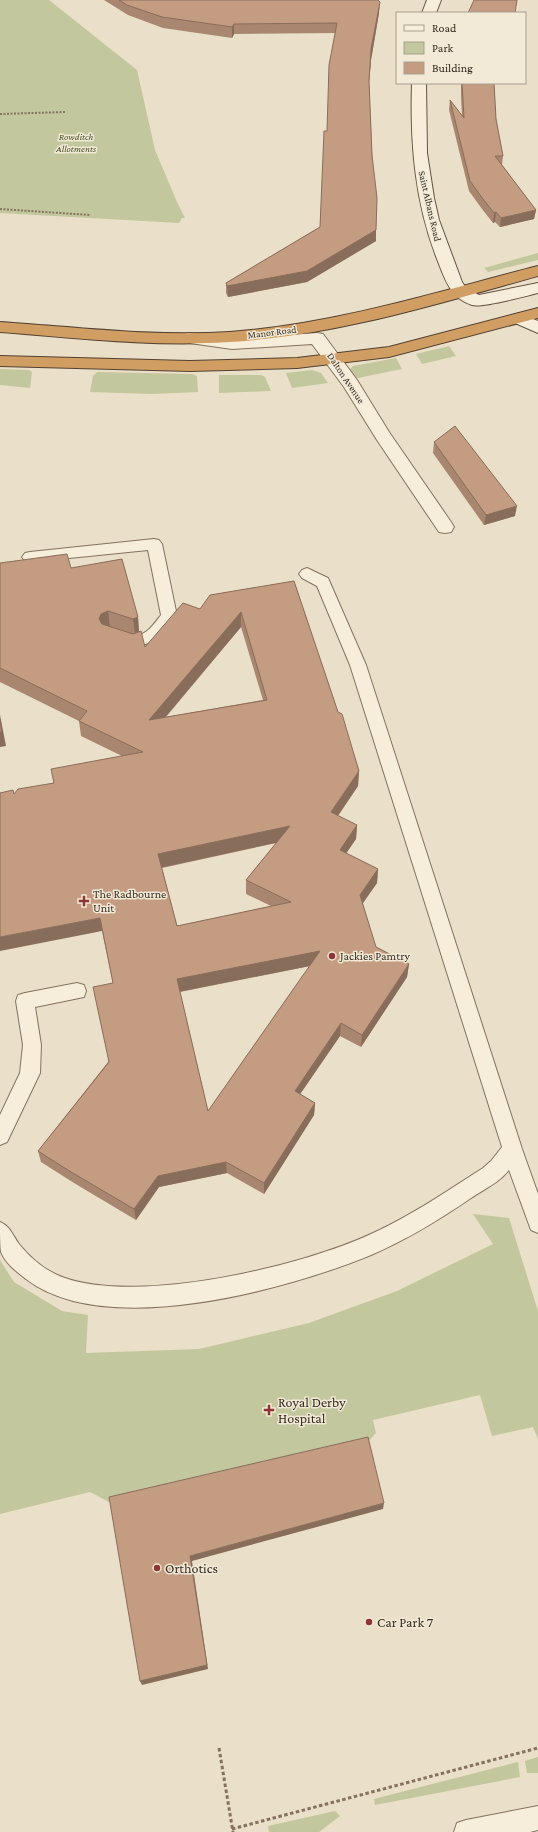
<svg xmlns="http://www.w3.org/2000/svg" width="538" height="1832" font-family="'Crimson Pro',serif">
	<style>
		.green { fill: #c3c79d }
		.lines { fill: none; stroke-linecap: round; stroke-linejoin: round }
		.lane-casing { stroke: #84725f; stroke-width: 2 }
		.street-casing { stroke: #84725f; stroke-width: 2 }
		.secondary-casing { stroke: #665342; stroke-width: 2 }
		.highway-casing { stroke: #534132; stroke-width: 2 }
		.path-far1 { stroke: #84725f; stroke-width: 2; stroke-dasharray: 2 1.5; stroke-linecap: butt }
		.path { stroke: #84725f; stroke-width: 3; stroke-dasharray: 3.5 2.5; stroke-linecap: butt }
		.lane { fill: #f6eddb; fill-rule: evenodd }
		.street { fill: #f6eddb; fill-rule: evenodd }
		.secondary { fill: #f6eddb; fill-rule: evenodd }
		.highway { fill: #d09e62; fill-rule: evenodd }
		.wall { fill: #a98670; fill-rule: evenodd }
		.shaded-wall { fill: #896d5b }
		.building { fill: #c49c82; stroke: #896d5b; fill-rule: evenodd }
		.poi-dot { fill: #8d3537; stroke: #f2ead7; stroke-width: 1.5 }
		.labels { text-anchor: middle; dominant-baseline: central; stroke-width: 3; stroke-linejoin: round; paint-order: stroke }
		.far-park-label { font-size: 10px; font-style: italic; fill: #485129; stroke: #f2ead7 }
		.far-street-label { font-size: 10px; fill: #362b21; stroke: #f2ead7 }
		.poi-label { font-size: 12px; fill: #362b21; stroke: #f2ead7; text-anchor: start }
		.near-poi-label { font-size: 14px; fill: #362b21; stroke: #f2ead7; text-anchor: start }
	</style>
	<rect width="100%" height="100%" fill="#eadfc8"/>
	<!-- green -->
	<g class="green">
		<path d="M0,0h49l88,70 18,80 22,52 8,16h-3l-3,5 -179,-10z"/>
		<path d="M538,253v7l-50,12 -4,-4z"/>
		<path d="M449,346l7,10 -34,8 -6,-10z"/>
		<path d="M396,358l6,11 -49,10 -4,-9 4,-4z"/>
		<path d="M0,369l29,1 3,2 -2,16 -30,-3z"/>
		<path d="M312,370l9,3 7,10 -36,5 -6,-15z"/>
		<path d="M97,372l95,2 5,2 1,16 -46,2 -62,-2 3,-16z"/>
		<path d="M219,375h42l4,2 6,14 -52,2z"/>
		<path d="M473,1214l36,4 29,93v128l-5,-12 -41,9 -12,-41 -107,25 3,13 -10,11 -255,59 -21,-11 -90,22v-254l14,22 48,29 26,4 -2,38 113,-4 110,-26 88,-32 96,-47z"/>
		<path d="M538,1757v16h-11l-2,-12z"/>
		<path d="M518,1762l2,15 -145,28 -1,-6z"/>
		<path d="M335,1811l5,5 -21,16h-50l-1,-6z"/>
	</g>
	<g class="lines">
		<!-- lane casing -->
		<g class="lane-casing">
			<g id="lane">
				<path d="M154,539l5,1 3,4 15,72 -15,22 -27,10 -22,-7 -2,-4 2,-4c9,-3 14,3 22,3 12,-1 19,-12 26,-21l-13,-65 -118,12 -5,-1 -3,-4 3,-4 5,-1z"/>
				<path d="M307,568l21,10 38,87 156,484 16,45v39l-7,-3 -22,-60c-10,13 -25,19 -38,28 -32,22 -65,42 -100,57 -85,35 -266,85 -345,24 -9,-7 -21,-16 -25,-27 -1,-7 -1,-21 -1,-30 10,4 13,14 19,22 12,15 28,28 46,34 75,26 235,-11 306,-44 40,-18 76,-43 112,-66l8,-7 11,-14 -152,-482 -33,-79 -15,-8 -3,-4 3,-4z"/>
				<path d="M77,983l7,2 2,6 -2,6 -49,10 6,38 -1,28 -33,69 -7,3v-30l20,-42 3,-28 -7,-44 2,-6 7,-2z"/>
				<path d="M538,1806v24l-8,2h-76l3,-9 9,-3z"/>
			</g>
		</g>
		<!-- street casing -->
		<g class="street-casing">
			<path id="street" d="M189,333l43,6 85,-6 6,1 34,46 32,52 62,90 3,5 -3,5 -6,1 -6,-1 -62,-92 -33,-53 -32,-43 -80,5 -49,-7 -2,-4 2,-4z"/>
		</g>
		<!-- secondary casing -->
		<g class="secondary-casing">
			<g id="secondary">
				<path d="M427,0h14l-5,13h-14z"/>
				<path d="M412,83h14l1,70 7,45 5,22 23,62 4,6 13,7 59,-12v10c-12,3 -56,15 -66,12 -22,-7 -27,-26 -35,-46 -22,-57 -27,-115 -25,-176z"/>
				<path d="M521,314l17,7v12l-23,-10 -2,-4 2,-4z"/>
			</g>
		</g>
		<!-- highway casing -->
		<g class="highway-casing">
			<g id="highway">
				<path d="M538,266v10c-101,28 -204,60 -309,66 -77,5 -153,-4 -229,-10v-10c76,5 153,15 230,10 106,-8 206,-40 308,-66z"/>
				<path d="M538,308v10l-149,39 -92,11 -107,3 -190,-5v-10l190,5 107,-3 92,-11z"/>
			</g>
		</g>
		<!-- path-far1 -->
		<g class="path-far1">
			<path d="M0,114l65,-2"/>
			<path d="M0,209l90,6"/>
		</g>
		<!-- path -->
		<g class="path">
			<path d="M219,1748l14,84"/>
			<path d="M232,1829l306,-81"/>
		</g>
		<!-- lane -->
		<use href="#lane" class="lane"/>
		<!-- street -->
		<use href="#street" class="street"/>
		<!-- secondary -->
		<use href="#secondary" class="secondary"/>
		<!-- highway -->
		<use href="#highway" class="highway"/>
	</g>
	<!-- wall -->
	<g class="wall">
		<path d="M104,0h274l1,13 -8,47 -2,24 7,157 -69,41 -79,15 -2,-4v-10l94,-56 15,-194 -101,1 -2,4 -69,-10 -35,-13z"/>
		<path d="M461,83h33l2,36 7,37 -1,9 34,45 -2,9 -34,8 -5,-5 -2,1 -11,-14 -13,-18 -20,-81 1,-10 12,16 -1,-20z"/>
		<path d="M434,442l81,74 -31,9 -51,-72z"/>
		<path d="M0,563l138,54 1,15 6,15 55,-38 94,-28 44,131 21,59 -1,15 -20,30 19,9 -1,14 -10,14 32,16 -1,14 -15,20 14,44 33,17 -2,13 -46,70 -21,-11 -40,58 15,9 -1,12 -50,79 -37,-21 -68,14 -23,33 -62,-37 -33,-21 -3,-11 70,-89 5,-79 -11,-52 -88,-137 40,-11 68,-27 -41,-20 -2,-15 -79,-39zM241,627l22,73 -97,17zM276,843l-30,37v14l25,12 -94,20 -15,-58zM310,966l-102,145 -28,-119z"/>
	</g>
	<!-- shaded-wall -->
	<g class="shaded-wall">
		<path d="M380,2l-1,11 -8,47 -3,32 3,-43z"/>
		<path d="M234,24v10l-2,4v-11z"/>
		<path d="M536,210l-2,9 -34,8 1,-9z"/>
		<path d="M496,212l-1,10 -2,1 1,-10z"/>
		<path d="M376,230v11l-69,41 -79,15 -1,-11z"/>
		<path d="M517,506l-2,10 -31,9 2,-10z"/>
		<path d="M108,611l2,16 -7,2 -4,-10 2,-5z"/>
		<path d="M241,612v15l-90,107 -2,-14z"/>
		<path d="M138,617l1,16 -4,1 -2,-15z"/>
		<path d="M0,715l6,31 -6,1z"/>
		<path d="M359,771l-1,15 -28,41 1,-15z"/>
		<path d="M357,825l-1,14 -17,25 1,-14z"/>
		<path d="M290,826l-1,14 -130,28 -1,-14z"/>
		<path d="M378,869l-1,14 -18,26 1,-14z"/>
		<path d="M100,918l2,13 -102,20v-14z"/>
		<path d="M320,951v13l-142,28 -1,-13z"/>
		<path d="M409,964l-2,13 -46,70 1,-12z"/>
		<path d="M341,1023l-1,13 -46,67 1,-12z"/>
		<path d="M315,1103l-1,12 -50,79v-11z"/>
		<path d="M226,1162l1,11 -68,14 -23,33 -2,-11 24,-33z"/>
		<path d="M384,1503l-1,6 -191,52 16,108 -66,16 -2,-4 50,-125z"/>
	</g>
	<!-- building -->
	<g class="building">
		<path d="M119,0h259l2,2 -9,47 -2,32 3,74 5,43 -1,32 -69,41 -80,15 -1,-3 94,-56 4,-96h3l2,-66 8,-42 -103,1 -2,3 -70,-10 -35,-12z"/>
		<path d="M474,0h43l-2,13h-47z"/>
		<path d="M462,83h32l2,36 7,37h-8l41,54 -35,8 -5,-6 -2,1 -11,-14 -13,-18 -20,-81 14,18z"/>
		<path d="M455,426l62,80 -31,9 -52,-73z"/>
		<path d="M67,554l4,14 51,-9 16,58 -5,2 -25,-8 -7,3 -2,5 3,5 31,10 8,-3 4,16 38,-44 17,6 10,-14 84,-14 44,131 4,2 17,57 -28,41 26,13 -17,25 38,19 -18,26 16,52 33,17 -47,71 -21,-12 -46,68 20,12 -51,80 -38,-21 -68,14 -24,33 -63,-37 -33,-21 71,-89 -16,-75 20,-4 -13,-65 -100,19v-144l13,-3 1,4 4,-5 36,-6 -3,-14 92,-17 -64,-31 8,-10 -87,-43v-105zM241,612l26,88 -118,20zM290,826l-44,54 45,22 -114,24 -19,-72zM320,951l-112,160 -31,-132z"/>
		<path d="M0,719l2,13h-2z"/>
		<path d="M368,1437l16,66 -194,53 17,109 -67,16 -31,-184z"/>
	</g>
	<!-- markers -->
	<g class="poi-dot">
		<path d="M82 895h4v4h4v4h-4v4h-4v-4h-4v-4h4z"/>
		<circle cx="332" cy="956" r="4"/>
		<path d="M267 1404h4v4h4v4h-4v4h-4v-4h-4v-4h4z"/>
		<circle cx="157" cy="1568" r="4"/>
		<circle cx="369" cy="1622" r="4"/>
	</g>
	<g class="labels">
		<!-- far-park labels -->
		<g class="far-park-label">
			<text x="76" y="136">Rowditch<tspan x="76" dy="12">Allotments</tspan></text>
		</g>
		<!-- far-street labels -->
		<g class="far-street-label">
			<text transform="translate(430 206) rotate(77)">Saint Albans Road</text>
			<text transform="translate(272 332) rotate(-7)">Manor Road</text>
			<text transform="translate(346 378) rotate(56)">Dalton Avenue</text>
		</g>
		<!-- poi labels -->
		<g class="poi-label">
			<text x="93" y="894">The Radbourne<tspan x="93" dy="14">Unit</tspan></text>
			<text x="340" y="956">Jackies Pamtry</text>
		</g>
		<!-- near-poi labels -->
		<g class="near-poi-label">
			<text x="278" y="1402">Royal Derby<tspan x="278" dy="16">Hospital</tspan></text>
			<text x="165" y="1568">Orthotics</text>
			<text x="377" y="1622">Car Park 7</text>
		</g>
	</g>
	<!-- legend -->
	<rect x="396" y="12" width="130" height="72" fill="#f2ead7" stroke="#a79e8e"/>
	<rect x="404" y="25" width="20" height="6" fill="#f6eddb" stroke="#a79e8e"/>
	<text x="432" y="32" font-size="12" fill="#362b21">Road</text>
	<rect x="404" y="42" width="20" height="12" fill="#c3c79d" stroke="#a79e8e"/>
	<text x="432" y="52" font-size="12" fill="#362b21">Park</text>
	<rect x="404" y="62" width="20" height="12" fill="#c49c82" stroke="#a79e8e"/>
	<text x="432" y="72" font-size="12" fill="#362b21">Building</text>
</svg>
